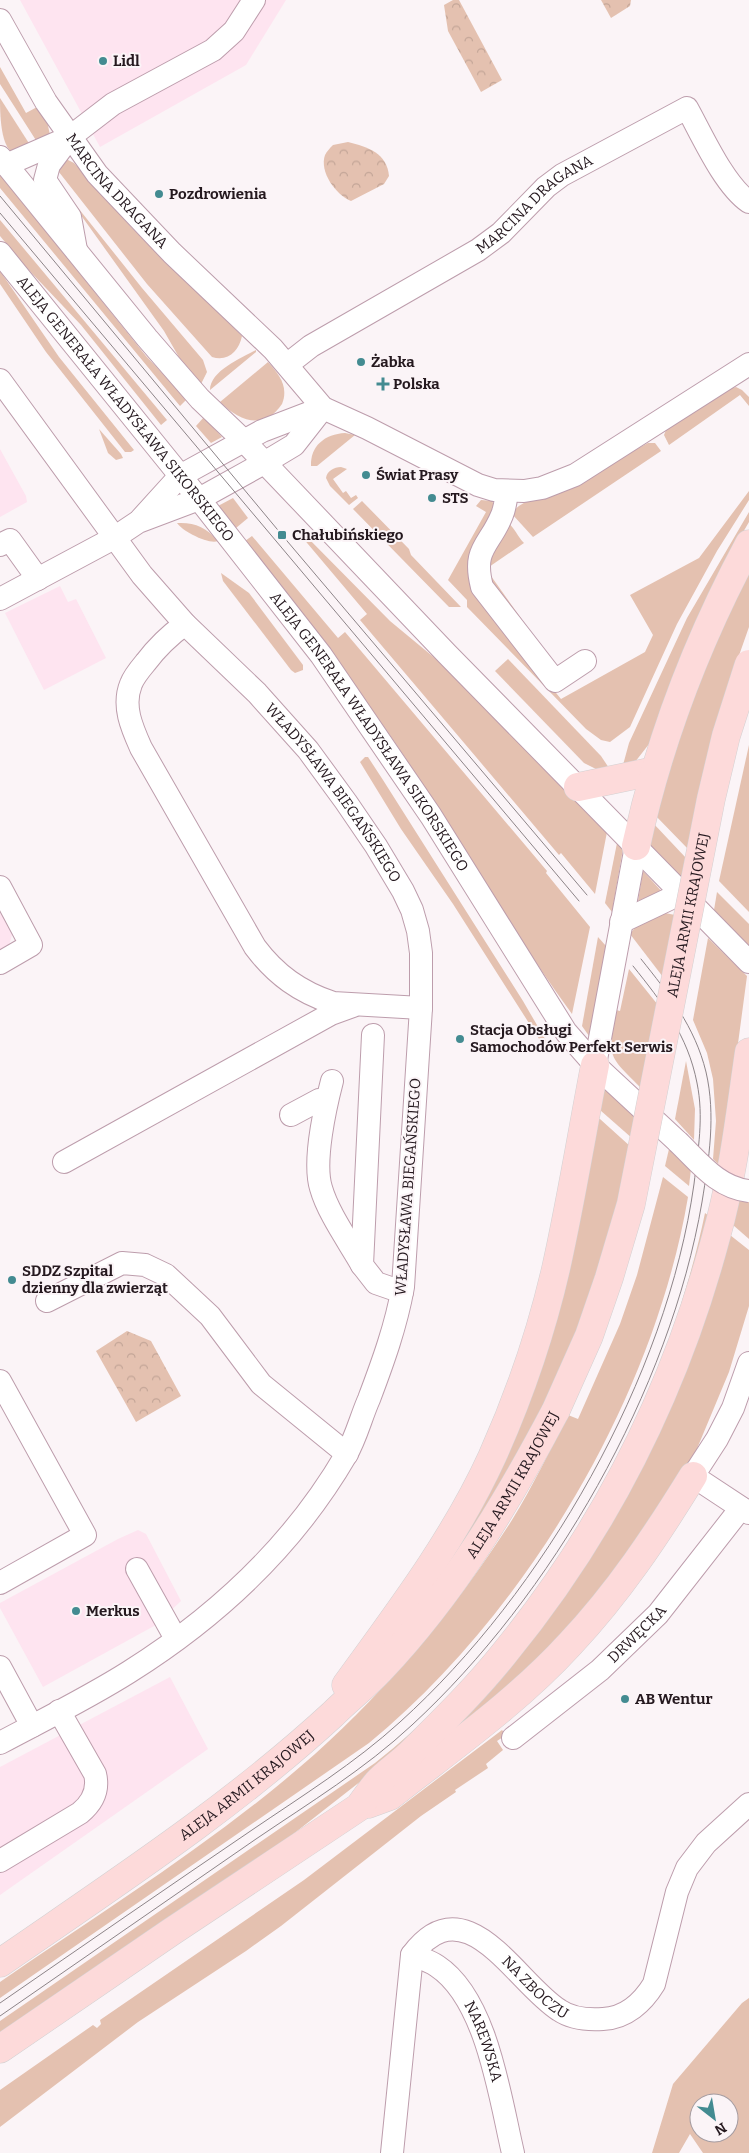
<svg xmlns="http://www.w3.org/2000/svg" width="749" height="2153" font-family="Bitter,serif">
	<style>
		.built { fill: #fee4f0 }
		.grass { fill: #e4c1b0; fill-rule: evenodd }
		.park { fill: url(#park-crowns) }
		.lines { fill: none; stroke-linecap: round; stroke-linejoin: round }
		.minor-casing { stroke: #bd9dac; stroke-width: 24 }
		.major-casing { stroke: #d3d1d2; stroke-width: 29 }
		.minor { stroke: #fff; stroke-width: 22 }
		.major { stroke: #fddada; stroke-width: 28 }
		.tram { stroke: #8d8488; stroke-width: 1 }
		.minor-bridge-casing { stroke: #bd9dac; stroke-width: 24; stroke-linecap: butt }
		.major-bridge-casing { stroke: #d3d1d2; stroke-width: 29; stroke-linecap: butt }
		.minor-bridge { stroke: #fff; stroke-width: 22 }
		.major-bridge { stroke: #fddada; stroke-width: 28 }
		.poi-dot { fill: #438b91; stroke: #fbf4f7; stroke-width: 2 }
		.labels { text-anchor: middle; dominant-baseline: central; stroke-width: 4; stroke-linejoin: round; paint-order: stroke }
		.poi-label { font-size: 15px; font-weight: bold; fill: #25191f; stroke: #fbf4f7; text-anchor: start }
		.street-label { font-size: 15px; fill: #25191f; stroke: #fbf4f7 }
	</style>
	<defs>
		<pattern id="park-crowns" width="20" height="18" patternUnits="userSpaceOnUse" patternTransform="scale(1.25)"><rect width="20" height="18" fill="#e4c1b0"/><path d="M2 6a3 3 0 1 1 6 0M12 15a3 3 0 1 1 6 0" fill="none" stroke="#c3a597"/></pattern>
	</defs>
	<rect width="100%" height="100%" fill="#fbf4f7"/>
	<!-- built -->
	<g class="built">
		<path d="M20,0h266l-40,65 -146,82z"/>
		<path d="M0,449l26,47 1,6 -27,15z"/>
		<path d="M60,586l8,16 8,-3 30,59 -62,32 -39,-77z"/>
		<path d="M0,912l12,23 -4,14 -8,4z"/>
		<path d="M138,1530l8,4 35,67 -27,25 -111,61 -43,-79v-5l118,-64z"/>
		<path d="M170,1677l38,72 -208,146v-128z"/>
	</g>
	<!-- grass -->
	<g class="grass">
		<path d="M0,67l26,46 13,-7 8,15 3,14 -11,10 -39,-61z"/>
		<path d="M0,98l32,50c-5,2 -10,4 -15,5 -17,1 -17,-42 -17,-55z"/>
		<path d="M66,159l8,4 58,65 110,108c-3,15 -14,26 -30,21l-65,-73 -92,-117z"/>
		<path d="M0,174l146,182 41,43 -7,7 -180,-218z"/>
		<path d="M55,179l87,109 61,72 4,12 -6,12 -21,-25 -16,-28z"/>
		<path d="M0,220l167,200 -6,5 -80,-100 -56,-59 -25,-30z"/>
		<path d="M0,271l59,86 75,93 -3,2h-6l-79,-100 -46,-68z"/>
		<path d="M256,350v2l-46,38c0,-19 31,-32 46,-40z"/>
		<path d="M268,362c11,12 21,25 14,42 -18,27 -43,17 -62,-2z"/>
		<path d="M736,387l6,3 7,7v9l-9,-11 -71,50 -5,-10 2,-5 63,-41z"/>
		<path d="M204,417l18,20 -11,6 -15,-17z"/>
		<path d="M99,429l22,25 2,4 -7,2 -8,-7z"/>
		<path d="M345,433l10,2 -38,31h-6c-1,-20 14,-32 34,-33z"/>
		<path d="M648,443h7l6,8 -128,86 -21,-23c10,-17 32,-15 48,-21 32,-12 58,-35 88,-50z"/>
		<path d="M341,467l6,2 -14,10 10,14 3,-2 5,7 5,-3 2,3 -9,7 -19,-19 -4,-8c1,-7 8,-11 15,-11z"/>
		<path d="M749,491v9l-32,51 -40,73 -47,103 -20,15 -9,-2 -15,-11 -119,-122v-7l-19,-20 38,-68 -10,-6 5,-6 11,1 4,7 -21,40 51,108 35,43 84,-47 8,-17 -23,-40 69,-37z"/>
		<path d="M233,498l15,20 -12,10 -18,-22z"/>
		<path d="M362,501l47,48 2,6 50,52h-12l-96,-98z"/>
		<path d="M749,512v10l-10,17 -90,205 -14,18 -12,3 6,-22 58,-125z"/>
		<path d="M507,522c8,6 10,14 17,21l-38,26 54,76 -50,-60 -6,-15z"/>
		<path d="M177,523c17,-1 29,4 41,18 -9,4 -36,-10 -41,-18z"/>
		<path d="M304,534l86,87 58,48 159,163 -12,62 -34,-41 -2,2 -199,-235 7,-6 -65,-77z"/>
		<path d="M252,536l86,102 7,-6 202,239 -1,2 44,54 -18,87c-55,-75 -101,-156 -152,-234 -54,-83 -115,-161 -175,-239z"/>
		<path d="M749,568v59l-13,37 -48,185 -34,-35 28,-94z"/>
		<path d="M221,573l28,20 54,72v5l-8,3 -4,-3 -68,-89z"/>
		<path d="M508,659l93,97 10,15 -13,-1 -14,-7 -89,-92z"/>
		<path d="M749,745v167l-30,-31z"/>
		<path d="M365,757h3l15,23 140,221 25,43 -7,-2 -88,-138 -52,-75 -41,-67z"/>
		<path d="M653,823l33,35 -4,20 -35,-36z"/>
		<path d="M617,843l6,6 -11,63 -7,-9z"/>
		<path d="M643,871l22,24 -18,2 -9,4z"/>
		<path d="M717,892l32,32v22l-35,-36z"/>
		<path d="M665,913l10,2 -12,62 -33,-43 7,-9z"/>
		<path d="M598,937l8,9 -17,90 -7,-10z"/>
		<path d="M708,938l39,38 -18,135 -9,55 -7,-7 3,-38 -3,-42 -6,-26 -14,-33z"/>
		<path d="M629,969l29,36 -15,85c-35,-35 -36,-31 -27,-80l4,1z"/>
		<path d="M686,1061l9,48 -1,31 -19,-21z"/>
		<path d="M602,1084l35,32 -4,23 -33,-29z"/>
		<path d="M596,1119h4l31,28 -17,73 -37,112 -31,74 -73,127 -57,77 45,-71z"/>
		<path d="M669,1149l22,20 -2,17 -24,-20z"/>
		<path d="M663,1177l25,20c-34,201 -162,417 -319,546l-369,255v-16c106,-73 218,-142 315,-228 76,-68 143,-149 197,-234 21,-34 38,-70 56,-105l10,4 42,-95 17,-49z"/>
		<path d="M738,1201l11,1v37l-16,-14z"/>
		<path d="M705,1213l4,3 -4,18 -43,132 -65,133 -66,101 -86,103 -84,78 -69,54 -292,202v-16l375,-258c164,-129 288,-347 330,-550z"/>
		<path d="M730,1235l19,15v56l-20,66 -33,79 -125,183 -133,110c34,-37 71,-73 101,-113 89,-118 154,-253 191,-396z"/>
		<path d="M502,1730l4,5 -9,6 6,9 -17,14 2,4 -33,22 1,2 -35,24 -140,110 -35,25 -108,71 -138,105v-37l93,-65 4,3 4,-4 -1,-4 204,-140z"/>
		<path d="M749,1998v155h-46l-13,-19 -11,19h-27l21,-69 69,-81zM699,2103h30v30h-30z"/>
	</g>
	<!-- park -->
	<g class="park">
		<path d="M453,0h6l43,80 -21,12 -33,-61 -4,-26z"/>
		<path d="M601,0h30l-1,6 -19,12z"/>
		<path d="M348,142c20,5 39,11 41,34l-5,8 -33,17c-15,-6 -32,-29 -26,-46 2,-4 5,-7 8,-10z"/>
		<path d="M127,1331l24,10 30,55 -45,26 -40,-71z"/>
	</g>
	<g class="lines">
		<!-- minor casing -->
		<g class="minor-casing">
			<g id="minor">
				<path id="s1" d="M0,20l46,82 51,72 75,79 101,96 50,59 44,20 111,57 16,5 30,1 18,-3 33,-13 174,-111"/>
				<path d="M70,137l-21,28 -4,15 25,37 6,33"/>
				<path d="M0,157l147,181 53,61 43,41 204,214 302,308"/>
				<path d="M6,165l64,-28 43,-33 100,-54 21,-19 20,-31"/>
				<path id="s2" d="M0,253l199,246 122,156 110,161 135,216 29,33 83,77"/>
				<path id="s3" d="M288,364l23,-18 167,-96 23,-17 45,-46 16,-12 125,-67c15,27 37,77 62,94"/>
				<path id="s4" d="M0,380l142,195 43,49 72,69 51,57 38,52 30,44 27,45 9,19 6,21 3,22v55l-18,279c-7,39 -20,75 -34,112 -8,18 -13,39 -23,56 -53,91 -128,161 -217,217 -41,26 -86,48 -129,71"/>
				<path d="M507,492c-1,7 -2,16 -5,23 -13,32 -30,33 -20,72l73,94 30,-20"/>
				<path d="M141,519l39,-43 82,-45 60,-23"/>
				<path d="M0,545l10,-5 28,39"/>
				<path d="M0,599l114,-61 24,-16 61,-23 65,-36 30,-18 29,-37"/>
				<path d="M185,624c-15,11 -27,22 -39,38 -5,6 -12,14 -15,22 -9,22 1,44 10,64l114,199c21,28 45,45 78,56l88,5"/>
				<path d="M0,887l31,58 -31,18"/>
				<path d="M621,922l61,-29"/>
				<path d="M373,1035l-11,230 14,18 26,9"/>
				<path d="M595,1065l41,-219"/>
				<path d="M332,1081c-7,27 -19,81 -11,107 7,25 28,54 41,77"/>
				<path d="M291,1115l28,-15 7,2"/>
				<path d="M64,1162l267,-148 22,-8"/>
				<path d="M47,1301l75,-38 23,2 21,10 44,41 51,68 86,70"/>
				<path d="M749,1363l-16,45 -16,31 -24,37 56,37"/>
				<path d="M0,1381l85,154 -85,48"/>
				<path d="M137,1569l39,70"/>
				<path d="M0,1667l32,59"/>
				<path id="s5" d="M513,1738l87,-68 58,-56 83,-106"/>
				<path d="M0,1861l80,-48c12,-10 19,-23 15,-39l-36,-63"/>
				<path id="s6" d="M412,1955c8,3 18,6 25,11 50,33 63,132 76,187"/>
				<path id="s7" d="M392,2153l20,-198c54,-72 104,28 147,55 13,9 29,10 44,9 23,-1 40,-17 51,-35l23,-92 10,-24 19,-25 43,-39"/>
			</g>
		</g>
		<!-- major casing -->
		<g class="major-casing">
			<g id="major">
				<path d="M578,787l76,-16"/>
				<path d="M636,846c23,-106 62,-207 113,-302"/>
				<path d="M346,1685c53,-73 108,-145 146,-228 27,-60 49,-124 64,-189 15,-67 26,-136 39,-203"/>
				<path d="M368,1804l22,-8c61,-48 127,-94 180,-152 48,-51 86,-108 123,-168"/>
				<path id="s8" d="M0,1963c114,-79 231,-155 333,-249 15,-15 32,-28 47,-44 73,-77 127,-167 176,-260"/>
				<path d="M0,2049l171,-117 188,-125c6,-8 12,-17 18,-24 10,-11 23,-19 33,-29 32,-32 65,-64 93,-99 101,-123 172,-264 213,-418 17,-60 24,-123 33,-185"/>
			</g>
		</g>
		<!-- minor -->
		<use href="#minor" class="minor"/>
		<!-- major -->
		<use href="#major" class="major"/>
		<!-- tram -->
		<g class="tram">
			<path d="M0,196l282,339 305,360"/>
			<path d="M0,213l579,688"/>
			<path d="M0,2003c84,-58 168,-116 252,-173 50,-34 103,-67 148,-108 144,-130 267,-345 294,-538 4,-34 10,-67 3,-101 -9,-47 -35,-81 -64,-117"/>
			<path d="M0,2016c85,-59 171,-118 256,-177 53,-36 109,-70 156,-114 140,-129 258,-335 290,-523 7,-43 14,-87 4,-130 -11,-45 -37,-78 -65,-113"/>
		</g>
		<!-- minor-bridge casing -->
		<g class="minor-bridge-casing">
			<path id="minor-bridge" d="M678,1142c21,20 40,46 71,49"/>
		</g>
		<!-- major-bridge casing -->
		<g class="major-bridge-casing">
			<g id="major-bridge">
				<path id="s9" d="M556,1410l33,-74 20,-58 22,-74 80,-405 15,-63 23,-72"/>
			</g>
		</g>
		<!-- minor-bridge -->
		<use href="#minor-bridge" class="minor-bridge"/>
		<!-- major-bridge -->
		<use href="#major-bridge" class="major-bridge"/>
	</g>
	<!-- markers -->
	<g class="poi-dot">
		<circle cx="103" cy="61" r="5"/>
		<circle cx="159" cy="194" r="5"/>
		<circle cx="361" cy="362" r="5"/>
		<path d="M380.5 376.5h5v5h5v5h-5v5h-5v-5h-5v-5h5z"/>
		<circle cx="366" cy="475" r="5"/>
		<circle cx="432" cy="498" r="5"/>
		<rect x="277" y="530" width="10" height="10" rx="2.5"/>
		<circle cx="460" cy="1039" r="5"/>
		<circle cx="12" cy="1280" r="5"/>
		<circle cx="76" cy="1611" r="5"/>
		<circle cx="625" cy="1699" r="5"/>
	</g>
	<g class="labels">
		<!-- poi labels -->
		<g class="poi-label">
			<text x="113" y="61">Lidl</text>
			<text x="169" y="194">Pozdrowienia</text>
			<text x="371" y="362">Żabka</text>
			<text x="393" y="384">Polska</text>
			<text x="376" y="475">Świat Prasy</text>
			<text x="442" y="498">STS</text>
			<text x="292" y="535">Chałubińskiego</text>
			<text x="470" y="1030">Stacja Obsługi<tspan x="470" dy="17">Samochodów Perfekt Serwis</tspan></text>
			<text x="22" y="1271">SDDZ Szpital<tspan x="22" dy="17">dzienny dla zwierząt</tspan></text>
			<text x="86" y="1611">Merkus</text>
			<text x="635" y="1699">AB Wentur</text>
		</g>
		<!-- street labels -->
		<g class="street-label">
			<text stroke="none"><textPath href="#s1" startOffset="208">MARCINA DRAGANA</textPath></text>
			<text stroke="none"><textPath href="#s3" startOffset="295">MARCINA DRAGANA</textPath></text>
			<text stroke="none"><textPath href="#s2" startOffset="200">ALEJA GENERAŁA WŁADYSŁAWA SIKORSKIEGO</textPath></text>
			<text stroke="none"><textPath href="#s2" startOffset="605">ALEJA GENERAŁA WŁADYSŁAWA SIKORSKIEGO</textPath></text>
			<text stroke="none"><textPath href="#s4" startOffset="532">WŁADYSŁAWA BIEGAŃSKIEGO</textPath></text>
			<text stroke="none"><textPath href="#s9" startOffset="514">ALEJA ARMII KRAJOWEJ</textPath></text>
			<text transform="translate(408 1187) rotate(-86)">WŁADYSŁAWA BIEGAŃSKIEGO</text>
			<text stroke="none"><textPath href="#s8" startOffset="709">ALEJA ARMII KRAJOWEJ</textPath></text>
			<text stroke="none"><textPath href="#s5" startOffset="162">DRWĘCKA</textPath></text>
			<text stroke="none"><textPath href="#s8" startOffset="304">ALEJA ARMII KRAJOWEJ</textPath></text>
			<text stroke="none"><textPath href="#s7" startOffset="352">NA ZBOCZU</textPath></text>
			<text stroke="none"><textPath href="#s6" startOffset="118">NAREWSKA</textPath></text>
		</g>
	</g>
	<!-- north arrow -->
	<g transform="translate(714 2118) rotate(149)"><circle r="24" fill="#fbf4f7" stroke="#a59ca1"/>
	<path d="M0-4L9 19L0 12L-9 19Z" fill="#438b91"/>
	<text y="-8" font-size="14" font-weight="bold" text-anchor="middle" fill="#25191f">N</text>
	</g>
</svg>
